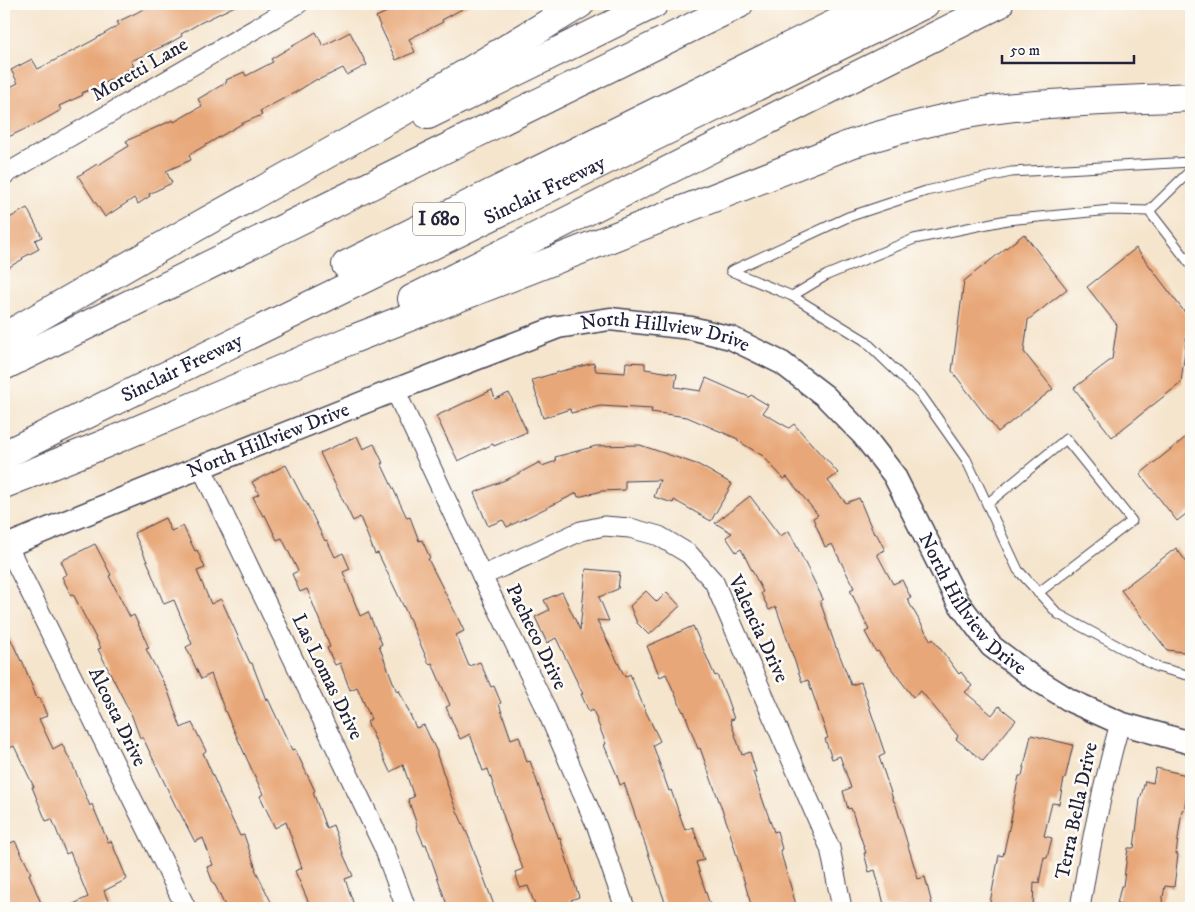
<svg xmlns="http://www.w3.org/2000/svg" width="1195" height="912" font-family="'IM FELL DW Pica',serif">
	<style>
		.building { fill: #e8a778 }
		.lines { fill: none; stroke-linecap: round; stroke-linejoin: round }
		.service-casing { stroke: #423f51; stroke-width: 11 }
		.minor-casing { stroke: #423f51; stroke-width: 21 }
		.tertiary-casing { stroke: #423f51; stroke-width: 25 }
		.motorway-casing { stroke: #423f51; stroke-width: 30 }
		.service { stroke: #fff; stroke-width: 9 }
		.minor { stroke: #fff; stroke-width: 19 }
		.tertiary { stroke: #fff; stroke-width: 22 }
		.motorway { stroke: #fff; stroke-width: 28 }
		.labels { text-anchor: middle; dominant-baseline: central; stroke-width: 5; stroke-linejoin: round; paint-order: stroke }
		.shield { fill: #fdfcf7; stroke: #646373; stroke-width: 1 }
		.shield-label { font-size: 19px; font-weight: bold; fill: #22223b }
		.street-label { font-size: 20px; fill: #22223b; stroke: #fdfcf7 }
	</style>
	<rect width="100%" height="100%" fill="#fdfcf7"/>
	<filter id="ink" filterUnits="userSpaceOnUse"><feTurbulence type="fractalNoise" baseFrequency=".02" numOctaves="2"/><feDisplacementMap in="SourceGraphic" scale="10" xChannelSelector="R" yChannelSelector="G"/><feConvolveMatrix kernelMatrix="1 2 1 2 8 2 1 2 1" color-interpolation-filters="sRGB"/></filter>
	<filter id="wash" filterUnits="userSpaceOnUse"><feTurbulence type="fractalNoise" baseFrequency=".0096" numOctaves="4" result="noise"/><feDisplacementMap in="SourceGraphic" scale="20" xChannelSelector="R" yChannelSelector="G"/><feGaussianBlur stdDeviation="1.12" result="paint"/><feColorMatrix in="noise" values="0 0 0 0 0 0 0 0 0 0 0 0 0 0 0 0 0 1.4 0 .05"/><feComposite in="paint" operator="in"/></filter>
	<g filter="url(#wash)">
		<rect width="100%" height="100%" fill="#f5e5cd"/>
		<g id="blocks">
			<!-- building -->
			<g class="building">
				<path d="M152,4h87l-39,19 -19,11 1,2 -14,8 -37,17 3,5 -17,11 -35,16 1,2 -24,11 2,4 -21,12 -36,17v-49l14,-7 -7,-13 21,-11 6,10 54,-28 27,-16 -2,-3 19,-9z"/>
				<path d="M404,4h67l-29,16 1,2 -34,17 6,13 -19,8 -20,-43z"/>
				<path d="M316,32l7,14 27,-14 17,33 -20,10 -4,-7 -25,12 -1,-1 -21,13 -36,19 2,4 -19,8 -54,32 2,5 -25,11 6,12 -23,11 1,2 -12,8 -4,-6 -29,19 -27,-41 19,-12 1,1 31,-19 -3,-5 47,-21 1,2 28,-16 -4,-7 29,-17 -1,-2 18,-8 2,4 27,-14 -2,-3z"/>
				<path d="M27,208l15,29 -7,3 4,9 -17,9 1,1 -19,11v-49z"/>
				<path d="M1024,234l43,55 -39,31 -4,32 29,37 -55,43 -46,-61 12,-90z"/>
				<path d="M1136,248l53,70 -8,65 -69,54 -38,-49 38,-29 5,-34 -30,-38z"/>
				<path d="M626,362l19,1v6l32,5 -2,13 26,4 5,-13 43,19 2,-2 17,10 -5,8 26,15 5,-4 30,34h1l13,15 -10,8 18,22 13,-5 15,36 2,-1 9,17 -8,4 16,30 9,-4 9,18 -4,1 24,42 2,-2 26,35 2,-2 11,14 -7,6 27,23 7,-9 17,14 -33,41 -27,-22 2,-3 -37,-45 -8,6 -35,-46 -2,1 -11,-20 4,-2 -19,-40 4,-2 -22,-44 -7,3 -12,-29 5,-3 -31,-38 -3,2 -21,-23 -25,-15v-2l-51,-22 -36,-5 1,-3 -52,-3 -29,7 -1,-4 -27,9 -11,-38 30,-9 32,-8 2,8 29,2z"/>
				<path d="M492,390l3,9 14,-6 18,39 -33,14 -1,-2 -35,17 -22,-45z"/>
				<path d="M1191,433v77l-14,11 -37,-47z"/>
				<path d="M357,436l6,13 11,-5 9,19h-2l26,55 3,-1 9,24 3,-1 8,18 -2,1 28,55 8,17 -8,4 13,31 11,-4 11,25 3,-1 7,17 -2,1 12,35 8,-3 8,26 3,-1 13,38h1l15,40 1,-1 19,59 -8,3 3,8h-38l-8,-22 -8,2 -5,-16 8,-3 -17,-45 -18,-55 -5,2 -13,-37 -10,5 -14,-32 4,-2 -18,-42 -3,1 -19,-44 -32,-67 -3,1 -15,-37 -7,4 -33,-68z"/>
				<path d="M640,445l59,20 33,19 -21,37 -37,-21 -1,3 -19,-6 6,-17 -35,1v9l-23,1 -24,6 -1,-4 -70,34 -4,-7 -15,6 -14,-33 38,-16 28,-15 2,4 14,-5 -1,-4 41,-11z"/>
				<path d="M286,465l19,37h1l19,39 2,-1 8,17 8,-4 7,16 -7,3 17,44 8,-4 14,32 -3,2 18,46 2,-2 17,38 8,-3 13,27v3l17,49 16,36 25,68h-47l-22,-64 -2,1 -8,-19 1,-1 -9,-26 6,-2 -11,-32 -13,7 -23,-50 4,-3 -14,-32 -7,3 -10,-27 -5,2 -8,-17 3,-1 -23,-58 -7,3 -8,-18 6,-3 -16,-33 -5,2 -12,-25 -2,1 -10,-19 6,-3 -7,-12z"/>
				<path d="M750,496l30,40 9,-5 34,68 -3,2 16,47h1l14,37 10,-3 24,72 -6,3 15,45h1l23,77 7,-2 8,31h-48l-10,-38 -6,2 -5,-19h2l-15,-45 -3,1 -5,-18 8,-3 -11,-32 -8,3 -7,-20 3,-1 -20,-58 -6,2 -26,-75 -7,3 -8,-17 2,-1 -22,-43 -5,3 -10,-15 6,-4 -17,-10z"/>
				<path d="M165,518l6,13 12,-5 12,25 2,-1 8,18 -8,3 14,33 10,-5 29,64h2l14,37 2,-1 24,51 3,-1 20,42 -2,1 13,36 7,-3 11,31 9,20 -8,3 10,29h-44l-16,-37 7,-3 -16,-46 -11,6 -15,-32 3,-2 -38,-83 -14,-37 -10,5 -15,-32 6,-3 -18,-44 -10,4 -14,-34h1l-17,-37z"/>
				<path d="M95,544l16,31 -2,1 21,41 4,-2 15,33 -3,1 22,42 13,37 11,-5 14,28 -3,2 17,39h-1l21,44 4,-1 12,34h-1l19,39h-48l-11,-23h-1l-7,-18 6,-2 -10,-27 -8,4 -16,-31h-1l-35,-73h-3l-8,-22 -34,-67 3,-1 -28,-54 -2,1 -9,-18 5,-3 -6,-13z"/>
				<path d="M1176,548l15,20v85l-24,-3 -46,-60z"/>
				<path d="M586,569l34,3 -2,17 -19,8 10,24 -12,-1 28,57 5,-3 15,36 15,31 -7,4 16,46 2,-1 14,40 8,-3 11,33 -8,2 15,46h-44l-43,-125 -4,2 -4,-12 -12,-28 2,-1 -13,-34 -4,2 -8,-18h2l-27,-56 -9,5 -12,-26 14,-7 -5,-10 18,-8 18,38z"/>
				<path d="M646,591l11,11 10,-10 13,14 -31,29 -12,-12 -7,-17z"/>
				<path d="M4,625l17,36 1,-1 15,39 3,-1 7,18 -8,3 14,30 9,-5 12,24 16,38 2,-2 16,38 3,-1 16,38 -23,12 7,17h-46l23,-11 -18,-45 -4,2 -14,-35 -6,2 -14,-34h2l-20,-41 -10,5z"/>
				<path d="M693,626l22,50 2,-1 9,21 8,23 -4,1 12,35 8,-3 6,20h-3l21,60 3,-1 5,18 -2,1 17,58h-45l-24,-82 -28,-78 -2,1 -14,-38 -1,1 -17,-38 -6,3 -13,-31z"/>
				<path d="M1031,735l42,10 -8,34h-1l-5,25 -7,-1 -8,33 8,2 -5,20 -3,-1 -5,26 -5,-1 -1,26h-44l10,-53 4,1 10,-46 -1,-1 7,-33h3z"/>
				<path d="M1156,768l35,8 -7,34h-2l-6,44h2l-4,33 -9,-1 -4,22h-25l-19,-4 4,-18h2l5,-38h6l6,-48 5,-19 8,2z"/>
				<path d="M15,841l16,32 -2,1 14,34h-39v-62z"/>
			</g>
		</g>
	</g>
	<g filter="url(#ink)">
		<use href="#blocks" fill-opacity="0" stroke="#423f51" stroke-width="1"/>
		<g class="lines">
			<!-- service casing -->
			<g class="service-casing">
				<g id="service">
					<path d="M1191,170l-42,41 42,54"/>
					<path d="M731,271l61,25 72,44 57,55 45,64 52,111 40,44 99,53 34,9"/>
					<path d="M731,271l117,-54 78,-26 85,-19 180,-10"/>
					<path d="M792,296l35,-21 87,-36 93,-19 104,-10 38,1"/>
					<path d="M987,504l79,-65 66,82 -94,72"/>
				</g>
			</g>
			<!-- minor casing -->
			<g class="minor-casing">
				<g id="minor">
					<path d="M4,175l294,-171"/>
					<path d="M395,390l87,186 62,128 53,123 28,81"/>
					<path d="M201,467l183,381 22,60"/>
					<path d="M7,545l179,363"/>
					<path d="M482,576l99,-45 23,-5 26,2 29,8 30,18 25,28 116,266 12,60"/>
					<path d="M1080,908c10,-62 23,-124 40,-185"/>
				</g>
			</g>
			<!-- tertiary casing -->
			<g class="tertiary-casing">
				<g id="tertiary">
					<path id="s1" d="M4,547l197,-80 194,-77 163,-63 52,-8 81,9 40,10 51,25 43,33 38,39 31,40 64,127 33,44 40,30 40,25 49,22 71,20"/>
				</g>
			</g>
			<!-- motorway casing -->
			<g class="motorway-casing">
				<g id="motorway">
					<path d="M428,115l226,-111"/>
					<path d="M346,265l529,-261"/>
					<path d="M412,299l587,-295"/>
					<path d="M4,337l178,-102 220,-123 178,-108"/>
					<path d="M4,366l735,-362"/>
					<path id="s2" d="M4,455l921,-451"/>
					<path d="M4,484l98,-39 130,-55 121,-51 498,-195c51,-16 102,-30 155,-36 61,-7 124,-8 185,-11"/>
				</g>
			</g>
			<!-- service -->
			<use href="#service" class="service"/>
			<!-- minor -->
			<use href="#minor" class="minor"/>
			<!-- tertiary -->
			<use href="#tertiary" class="tertiary"/>
			<!-- motorway -->
			<use href="#motorway" class="motorway"/>
		</g>
	</g>
	<g class="labels">
		<!-- shield labels -->
		<rect class="shield" x="413" y="202.5" width="52" height="33" rx="4"/>
		<g class="shield-label">
			<text x="439" y="219">I 680</text>
		</g>
		<!-- street labels -->
		<g class="street-label">
			<text transform="translate(140 70) rotate(-30)">Moretti Lane</text>
			<text stroke="none"><textPath href="#s2" startOffset="602">Sinclair Freeway</textPath></text>
			<text stroke="none"><textPath href="#s1" startOffset="705">North Hillview Drive</textPath></text>
			<text stroke="none"><textPath href="#s2" startOffset="198">Sinclair Freeway</textPath></text>
			<text stroke="none"><textPath href="#s1" startOffset="285">North Hillview Drive</textPath></text>
			<text stroke="none"><textPath href="#s1" startOffset="1140">North Hillview Drive</textPath></text>
			<text transform="translate(758 629) rotate(65)">Valencia Drive</text>
			<text transform="translate(536 637) rotate(64)">Pacheco Drive</text>
			<text transform="translate(327 677) rotate(64)">Las Lomas Drive</text>
			<text transform="translate(117 717) rotate(64)">Alcosta Drive</text>
			<text transform="translate(1077 811) rotate(-78)">Terra Bella Drive</text>
		</g>
	</g>
	<!-- margin -->
	<rect width="1195" height="912" fill="none" stroke="#fdfcf7" stroke-width="20"/>
	<!-- scale -->
	<path d="M1002 55v8h132v-8" fill="none" stroke="#22223b" stroke-width="2.5"/>
	<text x="1010" y="55" font-size="15" fill="#22223b" stroke="#fdfcf7" stroke-width="4" paint-order="stroke">50 m</text>
</svg>
